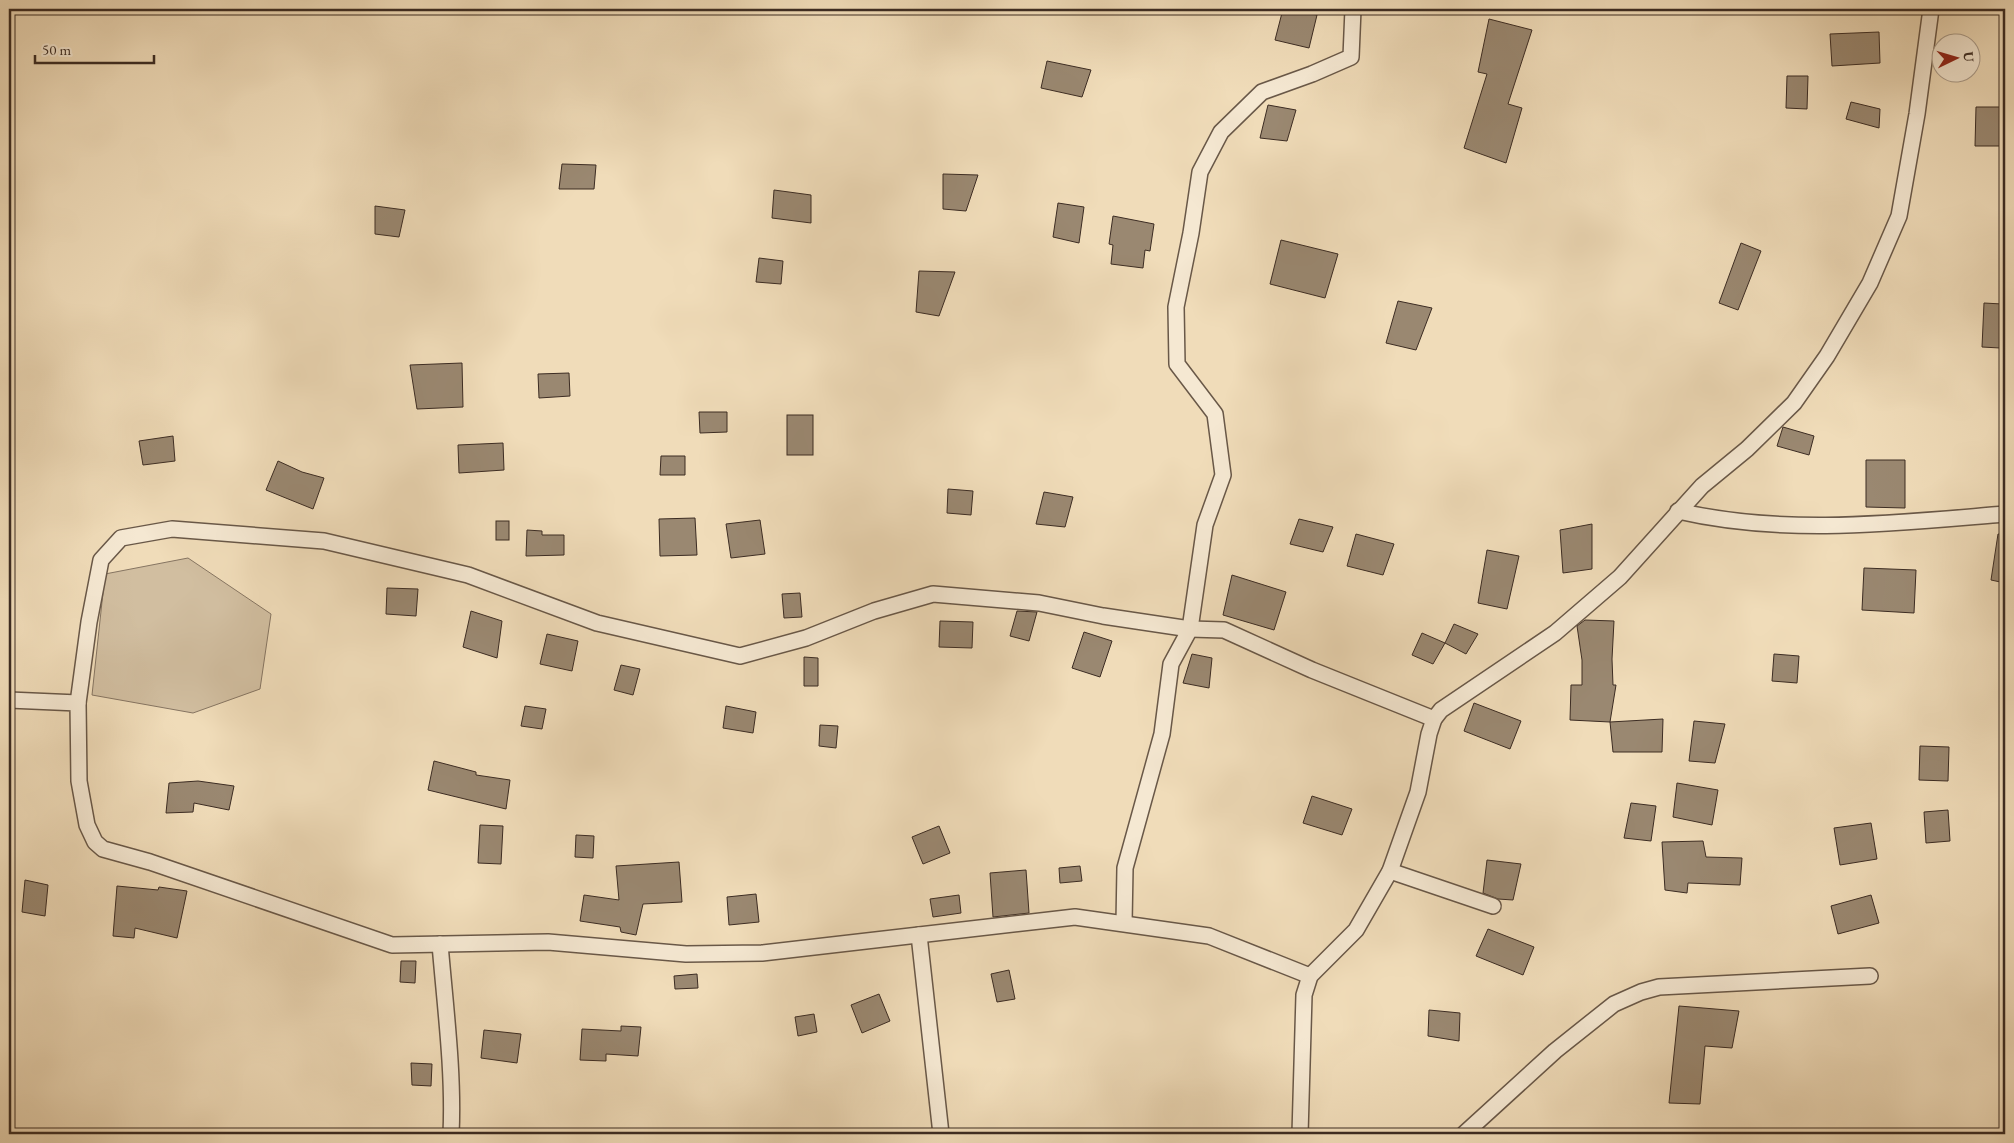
<svg xmlns="http://www.w3.org/2000/svg" width="2014" height="1143" font-family="'EB Garamond',serif">
	<style>
		.green { fill: #d1bea0; stroke: #867562 }
		.building { fill: #9a8871; stroke: #3c2c23 }
		.lines { fill: none; stroke-linecap: round; stroke-linejoin: round }
		.street-casing { stroke: #695848; stroke-width: 18 }
		.street { stroke: #f5e8d2; stroke-width: 15 }
	</style>
	<rect width="100%" height="100%" fill="#f0dcb9"/>
	<filter id="stains"><feTurbulence type="fractalNoise" baseFrequency=".004" numOctaves="4"/><feColorMatrix values="0 0 0 0 .2 0 0 0 0 .09 0 0 0 0 .02 0 0 0 .5 -.17"/></filter>
	<radialGradient id="worn" r=".72"><stop offset=".6" stop-color="#630" stop-opacity="0"/><stop offset="1" stop-color="#630" stop-opacity=".3"/></radialGradient>
	<!-- green -->
	<path class="green" d="M188,558l83,56 -11,75 -67,24 -101,-18 13,-121z"/>
	<!-- building -->
	<g class="building">
		<path d="M1283,9l34,6 -8,33 -34,-8z"/>
		<path d="M1489,19l43,11 -24,74 14,4 -16,55 -42,-15 23,-74 -9,-2z"/>
		<path d="M1879,32l1,31 -48,3 -2,-32z"/>
		<path d="M1047,61l44,9 -9,27 -41,-9z"/>
		<path d="M1787,76h21l-1,33 -21,-1z"/>
		<path d="M1851,102l29,7 -1,19 -33,-9z"/>
		<path d="M1268,105l28,5 -9,31 -27,-3z"/>
		<path d="M1976,107h29v39h-30z"/>
		<path d="M562,164l34,1 -2,24h-35z"/>
		<path d="M943,174l35,1 -12,36 -23,-2z"/>
		<path d="M774,190l37,5v28l-39,-5z"/>
		<path d="M1058,203l26,4 -5,36 -26,-6z"/>
		<path d="M375,206l30,4 -6,27 -24,-3z"/>
		<path d="M1113,216l41,8 -4,27 -5,-1 -2,18 -32,-4 2,-19 -4,-1z"/>
		<path d="M1281,240l57,14 -13,44 -55,-14z"/>
		<path d="M1741,243l20,8 -23,59 -19,-7z"/>
		<path d="M759,258l24,3 -2,23 -25,-2z"/>
		<path d="M919,271l36,1 -16,44 -23,-4z"/>
		<path d="M1398,301l34,7 -16,42 -30,-7z"/>
		<path d="M1984,303l18,1 -2,44 -18,-1z"/>
		<path d="M462,363l1,44 -46,2 -7,-44z"/>
		<path d="M569,373l1,23 -31,2 -1,-24z"/>
		<path d="M699,412h28v20l-27,1z"/>
		<rect x="787" y="415" width="26" height="40"/>
		<path d="M1783,427l31,9 -5,19 -32,-9z"/>
		<path d="M173,436l2,25 -32,4 -4,-24z"/>
		<path d="M503,443l1,27 -45,3 -1,-28z"/>
		<path d="M661,456h24v19h-25z"/>
		<path d="M1866,460h39v48l-39,-1z"/>
		<path d="M278,461l24,11 22,6 -11,31 -47,-19z"/>
		<path d="M948,489l25,2 -2,24 -24,-2z"/>
		<path d="M1044,492l29,5 -8,30 -29,-3z"/>
		<path d="M695,518l2,37 -37,1 -1,-37z"/>
		<path d="M1299,519l34,8 -10,25 -33,-8z"/>
		<path d="M760,520l5,34 -34,4 -5,-34z"/>
		<rect x="496" y="521" width="13" height="19"/>
		<path d="M1592,524v45l-29,4 -3,-43z"/>
		<path d="M527,530l15,1v4h22v20l-38,1z"/>
		<path d="M1356,534l38,10 -11,31 -36,-9z"/>
		<path d="M1998,534l7,1v48l-14,-3z"/>
		<path d="M1487,550l32,6 -12,53 -29,-6z"/>
		<path d="M1864,568l52,2 -2,43 -52,-3z"/>
		<path d="M1232,575l54,17 -12,38 -51,-15z"/>
		<path d="M387,588l31,1 -2,27 -30,-2z"/>
		<path d="M800,593l2,24 -18,1 -2,-24z"/>
		<path d="M471,611l31,10 -5,37 -34,-11z"/>
		<path d="M1017,611l20,1 -8,29 -19,-5z"/>
		<path d="M1585,620l29,1 -2,38 1,26h3l-6,37 -40,-2 1,-35h11v-25l-5,-34z"/>
		<path d="M940,621l33,1 -1,26 -33,-1z"/>
		<path d="M1454,624l24,10 -12,20 -21,-11z"/>
		<path d="M1084,632l28,9 -12,36 -28,-9z"/>
		<path d="M1422,633l23,10 -12,21 -21,-9z"/>
		<path d="M547,634l31,7 -6,30 -32,-7z"/>
		<path d="M1192,654l20,4 -3,30 -26,-5z"/>
		<path d="M1774,654l25,2 -2,27 -25,-2z"/>
		<path d="M804,657l14,1v28h-14z"/>
		<path d="M621,665l19,4 -7,26 -19,-5z"/>
		<path d="M1474,703l47,18 -11,28 -46,-18z"/>
		<path d="M525,706l21,3 -4,20 -21,-3z"/>
		<path d="M726,706l30,6 -3,21 -30,-5z"/>
		<path d="M1663,719l-1,33h-49l-3,-30z"/>
		<path d="M1694,721l31,3 -10,39 -26,-2z"/>
		<path d="M820,725l18,1 -2,22 -17,-2z"/>
		<path d="M1920,746l29,1 -1,34 -29,-1z"/>
		<path d="M434,761l42,11v3l34,5 -4,29 -78,-19z"/>
		<path d="M198,781l36,5 -5,24 -35,-7 -1,9 -27,1 3,-30z"/>
		<path d="M1677,783l41,7 -6,35 -39,-8z"/>
		<path d="M1312,796l40,13 -10,26 -39,-12z"/>
		<path d="M1631,803l25,3 -5,35 -27,-3z"/>
		<path d="M1948,810l2,31 -24,2 -2,-31z"/>
		<path d="M1871,823l6,36 -37,6 -6,-37z"/>
		<path d="M480,825l23,1 -2,38 -23,-1z"/>
		<path d="M939,826l11,27 -27,11 -11,-27z"/>
		<path d="M576,835l18,1 -1,22 -18,-1z"/>
		<path d="M1703,841l3,16 36,1 -2,27 -52,-2 -1,10 -22,-3 -3,-48z"/>
		<path d="M1487,860l34,4 -8,36 -15,-1 -15,-6z"/>
		<path d="M679,862l3,40 -39,2 -7,31 -15,-3 -1,-5 -40,-6 4,-26 35,5 -3,-34z"/>
		<path d="M1080,866l2,15 -22,2 -1,-15z"/>
		<path d="M1026,870l3,43 -36,4 -3,-44z"/>
		<path d="M25,880l23,5 -3,31 -23,-4z"/>
		<path d="M117,886l41,4 1,-3 28,4 -10,47 -42,-10 -1,10 -21,-2z"/>
		<path d="M756,894l3,28 -30,3 -2,-28z"/>
		<path d="M959,895l2,18 -28,4 -3,-18z"/>
		<path d="M1871,895l8,28 -41,11 -7,-28z"/>
		<path d="M1488,929l46,18 -11,28 -47,-19z"/>
		<path d="M401,961h15l-1,22 -15,-1z"/>
		<path d="M1009,970l6,29 -18,3 -6,-28z"/>
		<path d="M697,974l1,14 -23,1 -1,-13z"/>
		<path d="M879,994l11,27 -28,12 -11,-28z"/>
		<path d="M1679,1006l60,5 -7,37 -27,-2 -5,58 -31,-1z"/>
		<path d="M1429,1010l31,3 -1,28 -31,-5z"/>
		<path d="M814,1014l3,18 -19,4 -3,-19z"/>
		<path d="M621,1026l20,1 -3,29 -32,-2v7l-26,-1 2,-31 39,2z"/>
		<path d="M484,1030l37,4 -4,29 -36,-5z"/>
		<path d="M411,1063l21,1 -1,22 -19,-1z"/>
	</g>
	<g class="lines">
		<!-- street casing -->
		<g class="street-casing">
			<g id="street">
				<path d="M1678,511c108,25 218,12 327,3"/>
				<path d="M9,700l69,3 1,78 8,44 8,17 8,7 47,13 242,83 156,-3 138,12 76,-1 313,-36 134,19 101,40"/>
				<path d="M78,703l11,-81 12,-62 20,-22 51,-9 152,12 144,34 129,48 143,33 66,-18 68,-27 59,-17 106,9 64,13 87,13 34,1 88,40 122,49"/>
				<path d="M1390,871l103,35"/>
				<path d="M1124,923l1,-55 37,-134 9,-70 19,-35 15,-104 18,-50 -8,-61 -38,-50 -1,-57 15,-74 9,-61 21,-40 41,-40 50,-18 39,-17 2,-48"/>
				<path d="M919,935l22,199"/>
				<path d="M440,944c5,61 14,129 11,190"/>
				<path d="M1300,1134l4,-139 6,-19 46,-46 34,-59 28,-79 11,-58 5,-15 7,-9 114,-77 65,-56 82,-91 45,-37 47,-46 33,-47 43,-73 29,-67 18,-102 14,-105"/>
				<path d="M1464,1134l91,-83 59,-47 27,-12 18,-5 211,-11"/>
			</g>
		</g>
		<!-- street -->
		<use href="#street" class="street"/>
	</g>
	<!-- margin -->
	<rect width="2014" height="1143" fill="none" stroke="#f0dcb9" stroke-width="30"/>
	<rect x="10" y="10" width="1994" height="1123" fill="none" stroke="#3c2c23" stroke-width="2.5"/>
	<rect x="15" y="15" width="1984" height="1113" fill="none" stroke="#3c2c23"/>
	<!-- north arrow -->
	<g transform="translate(1956 58) rotate(85)"><circle r="24" fill="#f5e8d2" stroke="#ab9d8c"/>
	<path d="M0-4L9 19L0 12L-9 19Z" fill="#8f2418"/>
	<text y="-8" font-size="14" font-weight="bold" text-anchor="middle" fill="#3c2c23">U</text>
	</g>
	<!-- scale -->
	<path d="M35 55v8h119v-8" fill="none" stroke="#3c2c23" stroke-width="2.5"/>
	<text x="42" y="55" font-size="15" fill="#3c2c23" stroke="#f5e8d2" stroke-width="4" paint-order="stroke">50 m</text>
	<rect width="100%" height="100%" filter="url(#stains)"/>
	<rect width="100%" height="100%" fill="url(#worn)"/>
</svg>
